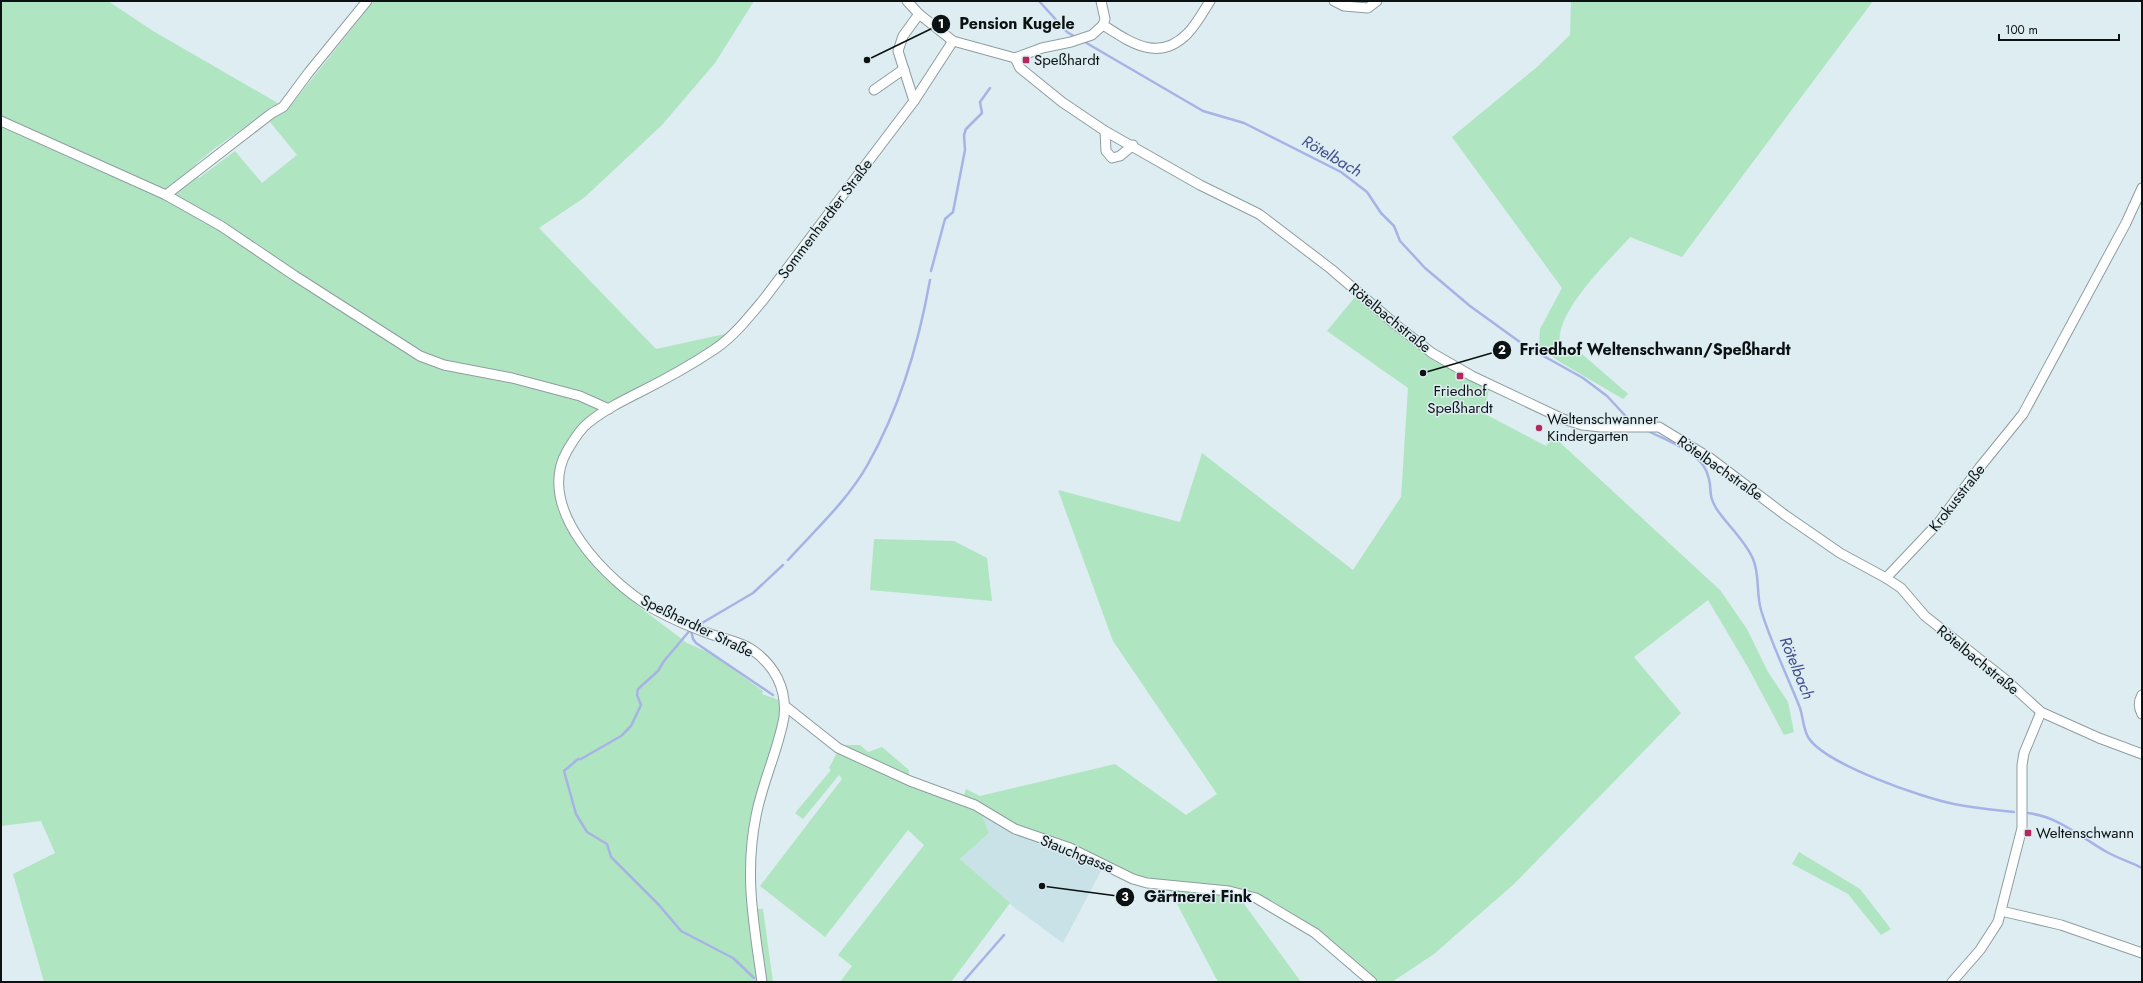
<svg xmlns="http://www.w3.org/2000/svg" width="2143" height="983" font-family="Jost,sans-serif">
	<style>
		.built { fill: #c9e2e8 }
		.green { fill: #b0e5c1; fill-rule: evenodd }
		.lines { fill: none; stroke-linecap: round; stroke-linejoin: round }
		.stream { stroke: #a7b3e6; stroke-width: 2.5 }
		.street-casing { stroke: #8e9da1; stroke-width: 11 }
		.street { stroke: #fff; stroke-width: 9 }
		.poi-dot { fill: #b5285e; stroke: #ddedf1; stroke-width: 1.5 }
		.labels { text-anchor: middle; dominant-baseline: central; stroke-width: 3; stroke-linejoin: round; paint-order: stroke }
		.poi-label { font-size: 15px; fill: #0c1113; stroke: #ddedf1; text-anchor: start }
		.street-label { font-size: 15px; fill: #0c1113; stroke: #ddedf1 }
		.water-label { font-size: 16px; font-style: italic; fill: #434e8d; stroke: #ddedf1 }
		.leader { fill: none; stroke: #0c1113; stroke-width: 1.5 }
		.callout-dot { fill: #0c1113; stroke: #ddedf1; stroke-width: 1.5 }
		.mark-label { font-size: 12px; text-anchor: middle; font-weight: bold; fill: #fff }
		.callout-label { font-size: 16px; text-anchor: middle; font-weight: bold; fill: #0c1113; stroke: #ddedf1; stroke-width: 3; stroke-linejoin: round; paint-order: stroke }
	</style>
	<rect width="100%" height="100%" fill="#ddedf1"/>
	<!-- built -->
	<path class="built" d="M980,812l88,39 34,18 -39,74 -48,-35 -55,-49 29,-26z"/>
	<!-- green -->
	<g class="green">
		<path d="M1,1h107l45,30 135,78 86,-108h380l-39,62 -53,62 -77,72 -46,31 117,121 73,-16 -52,37 -91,52 -27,41 -4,30 3,18 20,32 24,28 36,35 49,37 23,10 53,38 -1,3 20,7 -1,15 -32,122 -3,43 14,101h-716l-31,-108 42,-21 -14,-32 -40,5zM272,106l7,7 -9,9 27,33 -35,28 -27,-32 -36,27 -9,-8c25,-26 56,-41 82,-64z"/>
		<path d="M1571,1h302l-191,256 -52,-20c-21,24 -76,75 -70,108l22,9 46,40 -5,5 -63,-37 -21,-15 1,-18 22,-41 -110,-151 85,-70 33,-32z"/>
		<path d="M1355,297l76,62 58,31 -6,23 63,33 8,-9 166,153 27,39 21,43 20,30 6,30 -10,3 -35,-66 -41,-69 -74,57 47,56 -167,171 -80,70 -42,28h-17l-33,-29 -108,-63 67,92h-83l-52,-99 -32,-7 -153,-63 8,20 -29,26 50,44 -59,79h-111l12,-16 -14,-11 86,-110 -16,-15 -83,107 -65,-51 82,-107 -3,-4 -36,44 -8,-6 36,-43 -2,-2 12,-23h19l8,7 14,-5 27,23v14l52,20 5,-15 14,7 135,-32 71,51 31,-21 -104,-153 -55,-151 122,32 22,-69 151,117 48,-73 7,-109 -81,-57z"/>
		<path d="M874,539l80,2 33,17 5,43 -122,-11z"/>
		<path d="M1799,852l61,37 31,40 -10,6 -33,-41 -56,-30z"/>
		<path d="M755,909h8l10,73h-7z"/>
	</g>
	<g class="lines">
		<!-- stream -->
		<g class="stream">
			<path d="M1039,1l28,31 10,6"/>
			<path d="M1083,41l120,70 41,12 97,49 26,20 14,21 13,13 6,15 25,27 45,38 54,39 59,33 24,18 26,28"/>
			<path d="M931,271l14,-52 8,-7 12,-62 -1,-15 2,-6 16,-16 -2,-11 10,-14"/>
			<path d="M1650,432c22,11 54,21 59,47 3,13 -1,15 7,29 11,17 29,32 37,51 7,16 3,34 8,51 10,33 26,65 39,98 3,9 3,20 8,29 16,27 115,61 146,67 20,4 40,6 60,8"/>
			<path d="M788,560c27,-30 60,-60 80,-96 31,-55 51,-122 62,-184"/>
			<path d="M702,623l51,-30 30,-28"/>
			<path d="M691,629l-27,32 -6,10 -20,18 -1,6 4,10 -10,21 -10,10 -40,23h-3l-14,12 12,43 11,18 20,12 4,13 48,48 22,26 52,27 21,20"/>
			<path d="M691,630l2,9 3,4 77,52"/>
			<path d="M2028,813c31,4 51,23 77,38 12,7 25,11 37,17"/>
			<path d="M963,982l41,-47"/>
		</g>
		<!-- street casing -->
		<g class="street-casing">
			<g id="street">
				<path d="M907,1l12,13 34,27 62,17 27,-10 29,-6 21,-7 11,-10 2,-6 -4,-18"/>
				<path d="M1334,1l10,5 24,2 9,-7"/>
				<path d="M1103,25c27,17 55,38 84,9 9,-9 16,-22 23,-33"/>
				<path d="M1015,58l5,10 42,34 43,29 95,54 59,29 72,55 64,55 37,29 40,23 91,43 19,6 19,2h58l51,31 75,57 55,38 46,25 15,10 24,28 81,64 35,32 58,26 43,16"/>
				<path d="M874,90l30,-21"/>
				<path d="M914,101l-16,-50 5,-15 16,-22"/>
				<path d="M1,121l165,74 55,31 74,50 125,80 24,9 68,13 68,18 29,13"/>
				<path d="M1105,131l1,20 6,7 8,-2 13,-11"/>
				<path d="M166,195l106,-82 11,-6 26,-35 58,-71"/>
				<path d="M1886,578l53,-56 41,-55 43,-53 103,-191 16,-35"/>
				<path d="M2142,695c-4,7 -4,12 0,19"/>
				<path d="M785,706l53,42 72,33 65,24 40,24 55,19 63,31 14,4 82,8 27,7 59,35 57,49"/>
				<path d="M2001,911l60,14 81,28"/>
				<path d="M762,982c-8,-58 -18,-107 -6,-166 6,-33 22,-65 28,-99 3,-28 -9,-52 -33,-68 -11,-7 -26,-10 -38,-14 -20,-7 -41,-16 -59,-26 -46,-27 -120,-100 -87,-158 6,-10 12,-21 21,-28 16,-13 34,-22 52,-31 26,-13 51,-27 75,-43 19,-13 34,-32 49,-50l150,-198 39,-60"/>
				<path d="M1952,982l28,-32 18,-28 24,-94v-63l2,-12 17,-41"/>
			</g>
		</g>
		<!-- street -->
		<use href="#street" class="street"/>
	</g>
	<!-- markers -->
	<g class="poi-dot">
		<rect x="1022" y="56" width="8" height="8" rx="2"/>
		<rect x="1456" y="372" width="8" height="8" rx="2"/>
		<circle cx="1539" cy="428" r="4"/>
		<rect x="2024" y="829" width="8" height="8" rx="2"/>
	</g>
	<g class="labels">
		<!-- poi labels -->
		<g class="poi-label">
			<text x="1034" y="60">Speßhardt</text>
			<text x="1460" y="391" text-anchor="middle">Friedhof<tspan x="1460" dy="17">Speßhardt</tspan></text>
			<text x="1547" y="419">Weltenschwanner<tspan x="1547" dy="17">Kindergarten</tspan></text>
			<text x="2036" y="833">Weltenschwann</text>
		</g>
		<!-- street labels -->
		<g class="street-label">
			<text transform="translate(825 219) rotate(-53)">Sommenhardter Straße</text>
			<text transform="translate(1390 318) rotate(39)">Rötelbachstraße</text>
			<text transform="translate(1720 468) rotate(35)">Rötelbachstraße</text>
			<text transform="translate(1957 498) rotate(-52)">Krokusstraße</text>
			<text transform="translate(697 626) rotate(26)">Speßhardter Straße</text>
			<text transform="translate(1978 660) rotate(39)">Rötelbachstraße</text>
			<text transform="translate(1077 854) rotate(22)">Stauchgasse</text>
		</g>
		<!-- water labels -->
		<g class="water-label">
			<text transform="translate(1332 156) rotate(30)">Rötelbach</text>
			<text transform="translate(1797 668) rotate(68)">Rötelbach</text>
		</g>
	</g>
	<!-- callouts -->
	<path class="leader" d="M867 60L941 24M1423 373L1502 350M1042 886L1125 897"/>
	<g class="callout-dot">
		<circle cx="867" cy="60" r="4"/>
		<circle cx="1423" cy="373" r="4"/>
		<circle cx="1042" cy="886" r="4"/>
		<circle cx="941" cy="24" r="10"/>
		<circle cx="1502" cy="350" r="10"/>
		<circle cx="1125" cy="897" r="10"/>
	</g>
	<g class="mark-label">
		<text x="941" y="28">1</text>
		<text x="1502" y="354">2</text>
		<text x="1125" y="901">3</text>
	</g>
	<g class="callout-label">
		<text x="1017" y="29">Pension Kugele</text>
		<text x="1655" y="355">Friedhof Weltenschwann/Speßhardt</text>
		<text x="1198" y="902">Gärtnerei Fink</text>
	</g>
	<!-- border -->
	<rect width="2143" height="983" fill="none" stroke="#0c1113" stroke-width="4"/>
	<!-- scale -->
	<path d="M1999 34v6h120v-6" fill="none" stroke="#0c1113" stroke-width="2"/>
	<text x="2005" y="34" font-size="12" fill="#0c1113" stroke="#ddedf1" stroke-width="3" paint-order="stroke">100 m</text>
</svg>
